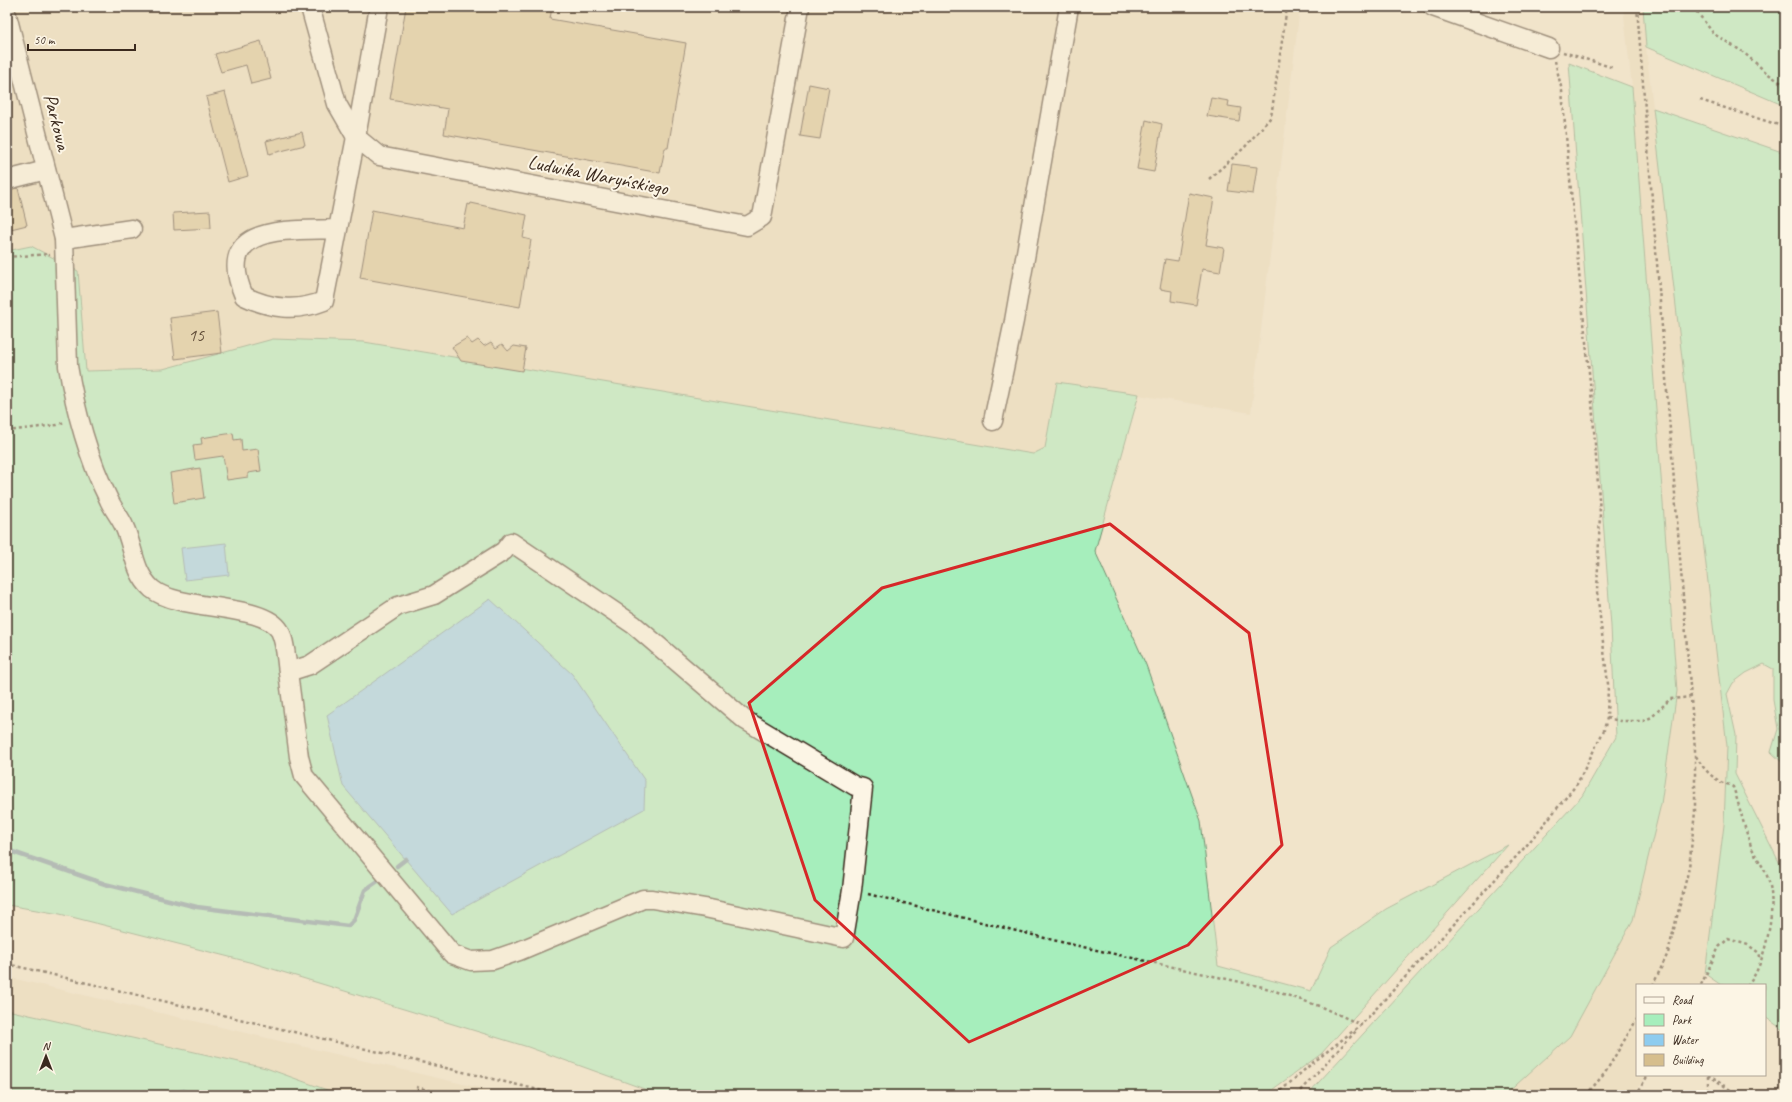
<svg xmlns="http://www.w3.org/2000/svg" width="1792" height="1102" font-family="Caveat,sans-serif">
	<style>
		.built { fill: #e9d9b8 }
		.green { fill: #a6eebc; stroke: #708c6d }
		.water { fill: #8eccef; stroke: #6d8b9b }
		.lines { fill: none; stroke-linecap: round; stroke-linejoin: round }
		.stream { stroke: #6d8b9b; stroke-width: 4.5 }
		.building { fill: #d6be8d; stroke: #3b2a1e }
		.minor-casing { stroke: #3b2a1e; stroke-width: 21 }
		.path { stroke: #3b2a1e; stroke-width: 2.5; stroke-dasharray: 3 3; stroke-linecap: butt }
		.minor { stroke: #fcf5e5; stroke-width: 18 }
		.marked { fill: none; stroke: #d62828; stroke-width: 3; stroke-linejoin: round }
		.labels { text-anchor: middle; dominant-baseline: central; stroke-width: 4; stroke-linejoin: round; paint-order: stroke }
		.number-label { font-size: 18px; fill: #624f3a }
		.street-label { font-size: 20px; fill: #3b2a1e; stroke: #fcf5e5 }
	</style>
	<rect width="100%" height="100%" fill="#f1e4cb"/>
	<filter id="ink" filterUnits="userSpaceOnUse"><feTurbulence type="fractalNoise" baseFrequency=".025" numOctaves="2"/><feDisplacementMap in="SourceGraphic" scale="8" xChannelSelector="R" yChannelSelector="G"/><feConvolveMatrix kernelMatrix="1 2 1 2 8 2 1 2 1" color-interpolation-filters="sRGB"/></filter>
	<g filter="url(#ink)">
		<!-- built -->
		<g class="built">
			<path d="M7,7h1293l-49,406 -194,-31 -12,66 -12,6 -669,-112 -150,14 -51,13 -77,2 -8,-100 -47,-25 -24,5z"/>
			<path d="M1623,7h20l3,40 81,699 -3,79 -19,149 -6,11h-62v90h9l-13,20h-128l65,-59 91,-232 16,-113 -45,-604z"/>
			<path d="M7,977l503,118h-169l-75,-27 -259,-58z"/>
		</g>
		<!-- green -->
		<g class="green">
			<path d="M1643,7h142v99l-139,-59z"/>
			<path d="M1569,63l63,24 45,604 -16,113 -28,116 -63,116 -65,59h-198l275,-299 34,-59 -5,-111z"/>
			<path d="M1653,108l132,45v612l-14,-13 7,-23 -5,-29v-31l-9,-5 -18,9 -13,10 -6,11 9,41 -1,39 50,100v157l-20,-14v-32h-44l-16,-11 19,-149 3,-79z"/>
			<path d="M31,246l47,25 8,100 77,-2 110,-30 91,3 669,112 12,-6 12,-66 82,12 -44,157 51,114 55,156 17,145 93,25 20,-44 55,-38 122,-64 -187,209 -56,41h-604l-133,-48 -275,-84 -193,-49 -53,-9v-654z"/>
			<path d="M7,1010l259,58 75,27h-334z"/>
		</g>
		<!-- water -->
		<g class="water">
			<path d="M226,543l3,32 -44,5 -4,-32z"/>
			<path d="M490,599l82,75 73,107 -1,28 -192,105 -109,-128 -16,-71z"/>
		</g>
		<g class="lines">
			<!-- stream -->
			<g class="stream">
				<path d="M7,850l98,34 92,23 151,19 6,-6 11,-30 13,-9"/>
				<path d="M397,866l9,-7"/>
				<path d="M132,1095l3,-3 29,3"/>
				<path d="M167,1095l17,-4"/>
			</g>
		</g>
		<!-- building -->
		<g class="building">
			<path d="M406,7h77l25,4v-4h44l-2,12 136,24 -18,105h-3l-5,25 -216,-39 4,-25 -58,-10z"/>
			<path d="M261,41l10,38 -20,5 -5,-19 -25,7 -6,-18z"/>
			<path d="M809,84l20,4 -9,51 -20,-3z"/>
			<path d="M225,92l23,84 -20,6 -22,-85z"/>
			<path d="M1211,98l18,3 -1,5 13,2 -2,13 -32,-5z"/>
			<path d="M1146,120l16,4 -8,48 -17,-3z"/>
			<path d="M302,132l3,13 -36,9 -3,-13z"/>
			<path d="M1232,164l25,3 -4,27 -25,-3z"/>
			<path d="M18,188l9,37 -20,5v-40z"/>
			<path d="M1189,193l25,5 -8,47 18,3 -4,24 -18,-3 -6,36 -25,-4 1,-10 -12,-2 5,-30 13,2z"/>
			<path d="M471,203l56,12 -4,23 8,2 -11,67 -160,-29 12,-68 91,18 5,-24 2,1z"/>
			<path d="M210,211l1,17 -37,2 -1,-17z"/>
			<path d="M217,312l5,41 -47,6 -5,-41z"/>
			<path d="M467,338l5,6 6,-4 6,6 7,-4 5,6 6,-4 6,7 6,-5 12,2 -4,23 -61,-10 -9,-14z"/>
			<path d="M233,433l1,7 7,-1 1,12 16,-2 3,22 -13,2v4l-21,3 -4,-24 -28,4 -2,-15 9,-1 -1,-6z"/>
			<path d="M200,468l4,30 -30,5 -4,-30z"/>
		</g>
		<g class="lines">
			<!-- minor casing -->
			<g class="minor-casing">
				<g id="minor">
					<path d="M310,7l27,97 19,33 23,19 368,70 15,-9 38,-210"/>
					<path d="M1433,7l116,41"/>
					<path d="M7,15l57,224 4,127c7,43 21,95 41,134 4,9 11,17 15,26 10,21 9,46 28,63 28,23 111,13 128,42 6,12 6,28 8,41l22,-7 88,-59 36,-11 70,-44 7,-9 123,83 111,95 110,66 8,2 -11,102 -8,48 -139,-30 -53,-9h-9l-124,52 -26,9 -22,1 -19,-7 -148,-178 -5,-19 -11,-85"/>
					<path d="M7,180l39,-10"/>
					<path d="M338,229c-47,2 -126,-7 -94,67 27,13 52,16 80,5l32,-164 23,-130"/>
					<path d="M64,239l68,-10"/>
					<path d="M993,421l21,-100 55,-314"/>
				</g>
			</g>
			<!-- path -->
			<g class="path">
				<path d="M1637,7l58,743v62l-6,56 -21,85 -15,32"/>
				<path d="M1693,7l21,27 29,18 24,21 17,12"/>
				<path d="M1563,52l51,16"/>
				<path d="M1785,86v-9"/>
				<path d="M1700,100l85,27"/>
				<path d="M1209,179l35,-31 27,-31 16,-110"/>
				<path d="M7,257l43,-3"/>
				<path d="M7,431l50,-6 7,-3"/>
				<path d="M1607,718l13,3h23l9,-4 18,-18 22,-2"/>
				<path d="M1696,756c6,11 14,20 25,26 4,2 8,2 12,5 7,20 11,40 18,59 5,12 15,23 18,36 8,26 -4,83 -21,103"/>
				<path d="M868,894l197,49 198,44 56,19 43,19"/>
				<path d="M7,964l553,131"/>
				<path d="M1701,985l18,-38 9,-8 20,6 11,8 2,7"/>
				<path d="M1708,1075l30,20"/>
				<path d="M1708,1076v19"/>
				<path d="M416,1087l31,8"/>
				<path d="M1276,1095l34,-30 52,-41 164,-178 51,-62 27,-54 3,-12 1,-34 -11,-92 3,-79 -8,-111 -19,-189 -11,-122 -7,-30"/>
				<path d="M1296,1095l61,-65"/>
				<path d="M1586,1095l19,-22 32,-54"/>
				<path d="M1636,1095l12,-20"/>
			</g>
			<!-- minor -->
			<use href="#minor" class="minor"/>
		</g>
	</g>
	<!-- marked area -->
	<path d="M0 0H1792V1102H0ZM1110,524l139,109 33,212 -94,100 -219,97 -154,-142 -66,-197 133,-115z" fill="#f1e4cb" fill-opacity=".55" fill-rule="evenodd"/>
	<path class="marked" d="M1110,524l139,109 33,212 -94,100 -219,97 -154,-142 -66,-197 133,-115z"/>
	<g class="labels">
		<!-- number labels -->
		<g class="number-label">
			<text x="196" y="335">15</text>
		</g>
		<!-- street labels -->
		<g class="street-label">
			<text transform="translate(57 122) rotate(76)">Parkowa</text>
			<text transform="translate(598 175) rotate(11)">Ludwika Waryńskiego</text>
		</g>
	</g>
	<!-- margin -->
	<rect width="1792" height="1102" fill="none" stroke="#fcf5e5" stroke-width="24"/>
	<rect x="12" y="12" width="1768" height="1078" fill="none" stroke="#3b2a1e" stroke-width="1.5" filter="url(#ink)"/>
	<!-- legend -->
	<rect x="1636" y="984" width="130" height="92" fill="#fcf5e5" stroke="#afa495"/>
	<rect x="1644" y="997" width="20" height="6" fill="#fcf5e5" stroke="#afa495"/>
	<text x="1672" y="1004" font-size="12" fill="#3b2a1e">Road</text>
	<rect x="1644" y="1014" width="20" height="12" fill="#a6eebc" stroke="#afa495"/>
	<text x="1672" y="1024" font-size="12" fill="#3b2a1e">Park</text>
	<rect x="1644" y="1034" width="20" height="12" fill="#8eccef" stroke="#afa495"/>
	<text x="1672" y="1044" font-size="12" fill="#3b2a1e">Water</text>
	<rect x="1644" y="1054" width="20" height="12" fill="#d6be8d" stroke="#afa495"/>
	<text x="1672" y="1064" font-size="12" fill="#3b2a1e">Building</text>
	<!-- north arrow -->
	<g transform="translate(46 1056)" stroke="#fcf5e5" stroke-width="3" paint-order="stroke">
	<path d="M0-3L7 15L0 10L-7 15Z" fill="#3b2a1e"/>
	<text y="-6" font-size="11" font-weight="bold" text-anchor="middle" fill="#3b2a1e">N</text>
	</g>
	<!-- scale -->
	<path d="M28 44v6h107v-6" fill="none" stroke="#3b2a1e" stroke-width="2"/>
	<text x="34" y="44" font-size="12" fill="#3b2a1e" stroke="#fcf5e5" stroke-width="3" paint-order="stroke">50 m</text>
</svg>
